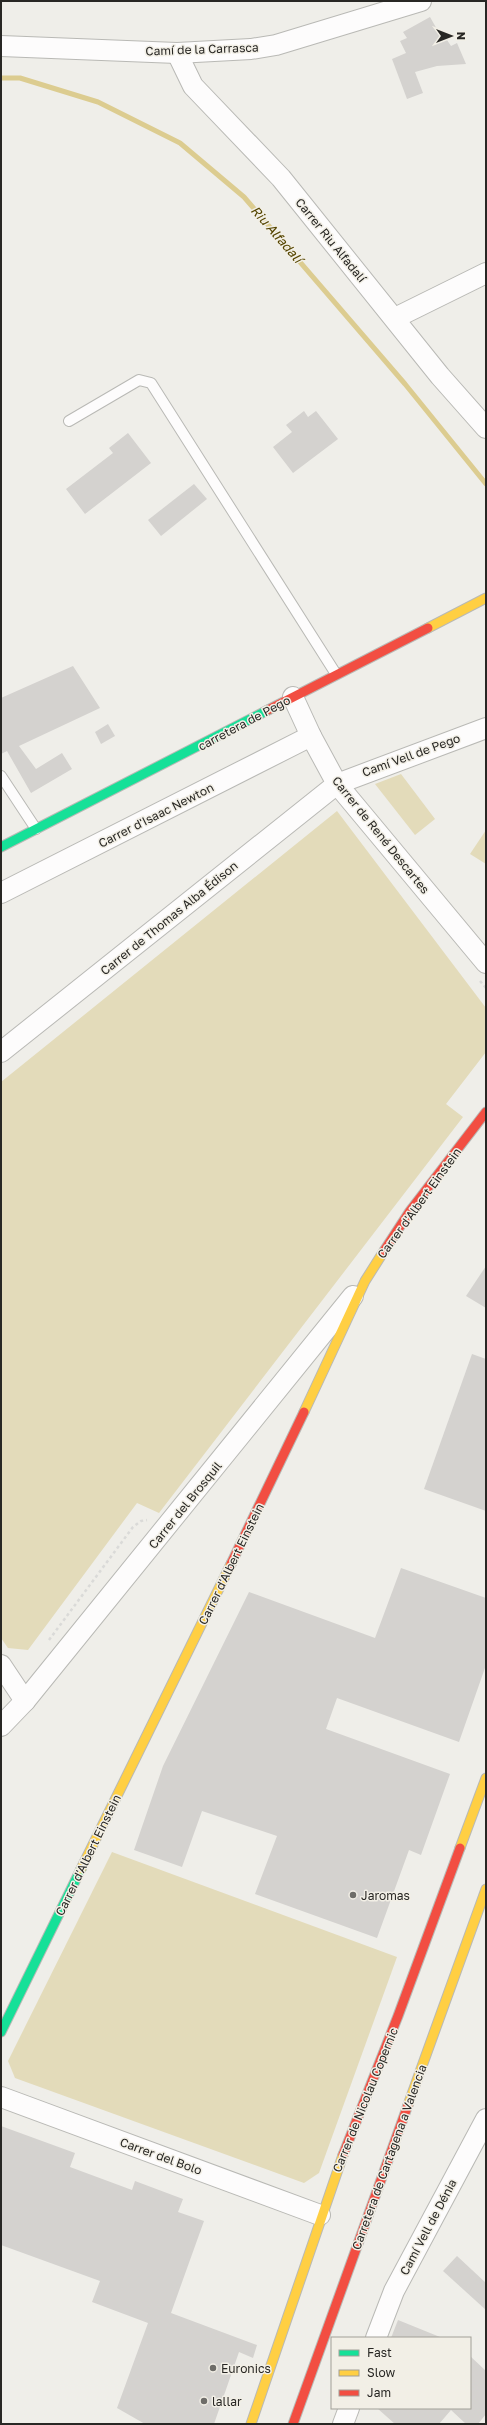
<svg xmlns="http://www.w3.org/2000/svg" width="487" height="2425" font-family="'Golos Text',sans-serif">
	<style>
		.green { fill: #e3dbba }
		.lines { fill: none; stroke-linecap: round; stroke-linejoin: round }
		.stream { stroke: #dccc90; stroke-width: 5 }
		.building { fill: #d4d2cf }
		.lane-casing { stroke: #b9b9b5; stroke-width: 12 }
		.street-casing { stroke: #b9b9b5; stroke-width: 22 }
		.fast-casing { stroke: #b9b9b5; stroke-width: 11 }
		.slow-casing { stroke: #b9b9b5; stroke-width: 11 }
		.jam-casing { stroke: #b9b9b5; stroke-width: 11 }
		.path { stroke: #dadad8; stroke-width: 2.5; stroke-dasharray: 3 3; stroke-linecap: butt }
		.lane { stroke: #fdfcfc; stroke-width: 10 }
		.street { stroke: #fdfcfc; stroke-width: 20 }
		.fast { stroke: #16e098; stroke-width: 9 }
		.slow { stroke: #ffcf43; stroke-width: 9 }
		.jam { stroke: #f24e42; stroke-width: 9 }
		.poi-dot { fill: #6e6d69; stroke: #f2efe6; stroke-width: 1.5 }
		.labels { text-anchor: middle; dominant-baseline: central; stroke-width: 3; stroke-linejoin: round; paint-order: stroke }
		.street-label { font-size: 12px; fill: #282724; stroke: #f2efe6 }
		.poi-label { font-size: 12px; fill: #282724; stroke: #f2efe6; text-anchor: start }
		.water-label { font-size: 13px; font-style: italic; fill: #554500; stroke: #f2efe6 }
	</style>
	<rect width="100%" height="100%" fill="#efeee9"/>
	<!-- green -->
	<g class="green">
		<path d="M401,774l34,45 -20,16 -40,-51z"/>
		<path d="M337,811l149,197v44l-40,52 17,13 -304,396 -22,-10 -109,147 -20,-2 -7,-10v-556z"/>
		<path d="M486,830v34l-16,-10z"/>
		<path d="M112,1852l285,105 -78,216 -15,10 -289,-105 -7,-17z"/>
	</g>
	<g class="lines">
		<!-- stream -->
		<path class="stream" d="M1,78h19l78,24 82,41 64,54 161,187 81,100"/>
	</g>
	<!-- building -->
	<g class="building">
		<path d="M430,17l12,21 3,-1 6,9 6,-3 9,21 -29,2 -22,6 8,21 -16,6 -15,-40 14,-6 -6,-12 7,-3 -4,-6z"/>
		<path d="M304,411l4,6 8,-6 22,28 -45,34 -20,-26 19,-15 -6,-7z"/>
		<path d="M128,433l23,30 -66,51 -19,-25 47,-36 -4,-5z"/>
		<path d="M194,484l13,15 -46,37 -13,-16z"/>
		<path d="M73,666l27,42 -81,38 17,23 26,-16 10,16 -41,24 -24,-42 -6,3v-56z"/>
		<path d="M108,724l7,12 -14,8 -6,-12z"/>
		<path d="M486,1266v42l-20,-12z"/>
		<path d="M472,1354l14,5v152l-62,-22z"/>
		<path d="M401,1568l85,30v67l-27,77 -122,-44 -11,31 124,45 -29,81 -12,-5 -32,88 -122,-44 22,-58 -75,-25 -20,56 -48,-17 29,-84 86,-174 126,46z"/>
		<path d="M1,2126l74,27 -5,14 62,23 3,-9 48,18 -5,13 26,9 -33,92 86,32 -4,13 -14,-6 -25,72h-69l-28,-16 31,-85 -56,-21 8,-21 -99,-36z"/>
		<path d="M457,2256l29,27v27l-43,-39z"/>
		<path d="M398,2320l42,17v1h-49z"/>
		<path d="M470,2356l16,15v43l-8,10h-12l-15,-14 -12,14h-44l-18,-16h93z"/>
	</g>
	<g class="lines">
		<!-- lane casing -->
		<g class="lane-casing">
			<g id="lane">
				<path d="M69,421l70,-41 12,3 185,291"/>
				<path d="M1,776l35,53"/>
			</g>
		</g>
		<!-- street casing -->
		<g class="street-casing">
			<g id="street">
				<path d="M1,46l176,7 74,-4 25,-4 145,-44"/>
				<path d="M177,53l16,33 88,92 159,198 46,52"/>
				<path d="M395,318l91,-45"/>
				<path d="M293,697l18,39 26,48 149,179"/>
				<path d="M1,893l310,-157"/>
				<path d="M1,1052l336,-268 149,-56"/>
				<path d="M1,1665l24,36"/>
				<path d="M1,1726l24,-25 328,-405"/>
				<path d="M1,2097l319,118"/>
				<path d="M376,2338l18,-47 92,-172"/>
				<path d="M343,2424l6,-16"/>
			</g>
		</g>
		<!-- fast casing -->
		<g class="fast-casing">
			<g id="fast">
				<path d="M1,847l267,-137"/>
				<path d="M1,2032l80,-163"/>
			</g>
		</g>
		<!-- slow casing -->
		<g class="slow-casing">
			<g id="slow">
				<path d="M428,628l58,-30"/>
				<path d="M304,1412l61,-131 19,-30"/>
				<path d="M460,1848l26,-70"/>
				<path d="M81,1869l150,-305"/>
				<path d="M408,2105l78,-216"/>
				<path d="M251,2424l92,-269"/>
			</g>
		</g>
		<!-- jam casing -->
		<g class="jam-casing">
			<g id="jam">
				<path d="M268,710l160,-82"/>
				<path d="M384,1251l26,-40 76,-99"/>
				<path d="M231,1564l73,-152"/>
				<path d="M343,2155l55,-139 62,-168"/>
				<path d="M293,2424l115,-319"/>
			</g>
		</g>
		<!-- path -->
		<g class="path">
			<path d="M480,981l6,7"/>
			<path d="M49,1640l84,-113 8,-6 6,-1"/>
		</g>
		<!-- lane -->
		<use href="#lane" class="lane"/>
		<!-- street -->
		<use href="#street" class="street"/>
		<!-- fast -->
		<use href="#fast" class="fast"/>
		<!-- slow -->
		<use href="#slow" class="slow"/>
		<!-- jam -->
		<use href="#jam" class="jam"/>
	</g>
	<!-- markers -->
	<g class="poi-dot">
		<circle cx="353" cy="1895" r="4"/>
		<circle cx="213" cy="2368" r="4"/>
		<circle cx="204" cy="2401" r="4"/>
	</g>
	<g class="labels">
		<!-- street labels -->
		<g class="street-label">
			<text transform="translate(202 49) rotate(-2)">Camí de la Carrasca</text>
			<text transform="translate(331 240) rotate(51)">Carrer Riu Alfadalí</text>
			<text transform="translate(244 723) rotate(-28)">carretera de Pego</text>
			<text transform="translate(411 755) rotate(-20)">Camí Vell de Pego</text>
			<text transform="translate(156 815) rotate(-27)">Carrer d'Isaac Newton</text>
			<text transform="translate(381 835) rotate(51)">Carrer de René Descartes</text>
			<text transform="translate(169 918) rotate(-39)">Carrer de Thomas Alba Édison</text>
			<text transform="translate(419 1203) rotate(-54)">Carrer d'Albert Einstein</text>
			<text transform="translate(185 1505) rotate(-51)">Carrer del Brosquil</text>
			<text transform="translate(231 1564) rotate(-64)">Carrer d'Albert Einstein</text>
			<text transform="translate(88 1855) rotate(-64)">Carrer d'Albert Einstein</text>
			<text transform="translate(365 2100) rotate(-68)">Carrer de Nicolau Copernic</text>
			<text transform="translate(161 2156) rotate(20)">Carrer del Bolo</text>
			<text transform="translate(389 2157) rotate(-70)">Carretera de Cartagena a Valencia</text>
			<text transform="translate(428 2227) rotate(-62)">Camí Vell de Dénia</text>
		</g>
		<!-- poi labels -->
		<g class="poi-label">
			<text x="361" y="1895">Jaromas</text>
			<text x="221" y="2368">Euronics</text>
			<text x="212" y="2401">lallar</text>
		</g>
		<!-- water labels -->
		<g class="water-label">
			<text transform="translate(277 234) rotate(49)">Riu Alfadalí</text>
		</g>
	</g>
	<!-- border -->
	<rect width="487" height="2425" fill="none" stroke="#282724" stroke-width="4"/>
	<!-- legend -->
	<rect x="331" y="2337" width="140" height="72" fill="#f2efe6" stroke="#a19f98"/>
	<rect x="339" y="2350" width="20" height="6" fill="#16e098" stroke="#a19f98"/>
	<text x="367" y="2357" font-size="12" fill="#282724">Fast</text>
	<rect x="339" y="2370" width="20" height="6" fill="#ffcf43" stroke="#a19f98"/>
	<text x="367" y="2377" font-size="12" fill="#282724">Slow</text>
	<rect x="339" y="2390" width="20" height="6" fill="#f24e42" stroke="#a19f98"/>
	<text x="367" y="2397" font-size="12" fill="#282724">Jam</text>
	<!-- north arrow -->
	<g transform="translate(451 36) rotate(90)" stroke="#f2efe6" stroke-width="3" paint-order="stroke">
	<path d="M0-3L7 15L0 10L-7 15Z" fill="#282724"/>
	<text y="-6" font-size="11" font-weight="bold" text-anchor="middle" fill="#282724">N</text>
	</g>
</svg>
